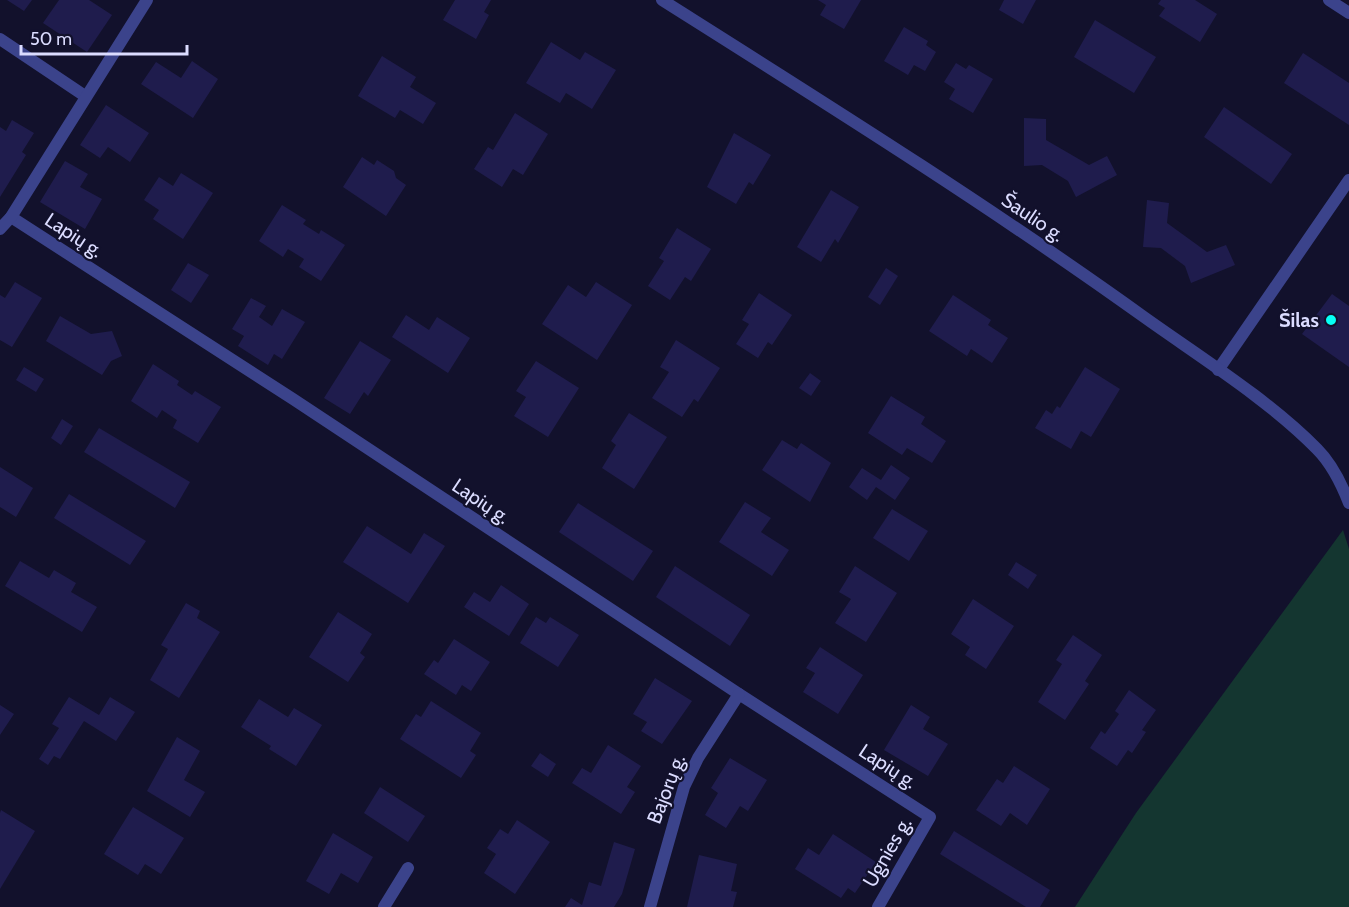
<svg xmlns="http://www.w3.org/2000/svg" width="1349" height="907" font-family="Cabin,sans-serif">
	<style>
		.green { fill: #143630 }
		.building { fill: #1f1c4d }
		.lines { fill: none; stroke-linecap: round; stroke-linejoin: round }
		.minor { stroke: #3b438b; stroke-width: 12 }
		.tertiary { stroke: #3b438b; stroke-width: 12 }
		.poi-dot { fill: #07fff5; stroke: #12112c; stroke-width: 2 }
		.labels { text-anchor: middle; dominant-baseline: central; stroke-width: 4.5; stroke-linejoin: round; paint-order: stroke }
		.street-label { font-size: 20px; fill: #dbdcff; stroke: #12112c }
		.poi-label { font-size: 20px; font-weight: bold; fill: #dbdcff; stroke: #12112c; text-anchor: end }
	</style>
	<rect width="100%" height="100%" fill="#12112c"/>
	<!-- green -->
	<path class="green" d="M1343,530l6,19v358h-274l61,-94z"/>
	<!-- building -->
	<g class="building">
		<path d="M7,0h25l-8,11z"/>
		<path d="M59,0h30l23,15 -25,37 -44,-29z"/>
		<path d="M455,0h36l-7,12 5,3 -13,24 -33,-19z"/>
		<path d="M818,0h43l-17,29 -24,-14 6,-10z"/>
		<path d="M1004,0h32l-13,24 -24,-14z"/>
		<path d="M1161,0h34l22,14 -17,28 -41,-26 6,-8 -7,-4z"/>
		<path d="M1095,20l61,37 -22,36 -60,-36z"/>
		<path d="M904,27l24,14 -2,4 10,7 -11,19 -11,-6 -6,10 -24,-14z"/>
		<path d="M551,42l29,18 5,-8 31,18 -24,39 -26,-16 -6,10 -34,-20z"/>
		<path d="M1303,53l46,30v42l-65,-42z"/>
		<path d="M382,56l34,21 -6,10 26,16 -13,21 -23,-14 -5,8 -37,-22z"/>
		<path d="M192,61l26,18 -25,39 -52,-34 15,-22 25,16z"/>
		<path d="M956,63l10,6 3,-4 24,14 -20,34 -24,-14 6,-10 -11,-7z"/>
		<path d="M106,105l43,28 -19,29 -22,-15 -8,11 -20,-13z"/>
		<path d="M1224,107l68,47 -21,30 -67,-47z"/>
		<path d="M515,113l33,21 -25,41 -10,-6 -11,18 -28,-18 14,-22 5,3z"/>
		<path d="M1024,118l22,1v21l43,25 18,-9 10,19 -41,22 -8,-16 -26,-16 -18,1z"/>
		<path d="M12,120l22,13 -12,19 4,3 -26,42v-70l6,4z"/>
		<path d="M734,133l37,22 -18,30 -4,-3 -13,22 -29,-17z"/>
		<path d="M362,157l12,8 3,-5 17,11 2,7 10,7 -20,31 -43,-29z"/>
		<path d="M65,161l23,13 -8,13 22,12 -17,30 -45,-27z"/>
		<path d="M181,173l32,20 -30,46 -30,-20 6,-9 -15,-10 15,-23 14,9z"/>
		<path d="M831,190l28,17 -21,36 -3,-4 -14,23 -24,-15z"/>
		<path d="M1147,200l22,3 -2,20 40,29 19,-7 9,20 -44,18 -6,-17 -24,-18 -18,-1z"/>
		<path d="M282,205l24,15 -3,4 16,10 2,-4 24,15 -24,36 -22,-14 5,-8 -16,-10 -5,8 -24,-16z"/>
		<path d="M677,228l34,21 -20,32 -6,-4 -15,23 -22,-14 16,-25 -5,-3z"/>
		<path d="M188,263l21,12 -18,28 -20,-13z"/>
		<path d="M886,268l12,8 -18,29 -12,-8z"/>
		<path d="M15,282l27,16 -30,49 -12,-7v-45l5,3z"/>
		<path d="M596,282l36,23 -35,55 -55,-36 26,-39 18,12z"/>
		<path d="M759,293l33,22 -20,30 -4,-3 -10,16 -22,-14 13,-20 -7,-4z"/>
		<path d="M1332,294l17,12v61l-47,-33z"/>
		<path d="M953,295l38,25 -3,5 20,13 -16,25 -21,-14 -4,7 -38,-25z"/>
		<path d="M251,298l15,8 -7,11 13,9 10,-17 23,13 -23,37 -8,-5 -6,11 -30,-19 6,-10 -12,-7z"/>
		<path d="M406,315l23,15 8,-13 33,21 -22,35 -56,-36z"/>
		<path d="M60,316l31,18 21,-3 10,25 -11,5 -9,14 -56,-34z"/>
		<path d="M676,340l44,28 -22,34 -4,-3 -12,18 -30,-19 17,-26 -9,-5z"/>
		<path d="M360,341l31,19 -23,36 -4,-4 -14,22 -26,-16z"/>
		<path d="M536,361l43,27 -31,49 -34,-21 12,-19 -10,-6z"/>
		<path d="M153,364l26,17 -2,4 15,10 3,-4 26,16 -23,36 -25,-15 4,-8 -15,-10 -5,8 -26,-17z"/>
		<path d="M24,367l20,12 -8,13 -20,-12z"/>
		<path d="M1085,367l35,22 -29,48 -10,-6 -10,18 -36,-21 11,-18 6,4 5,-8 3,2z"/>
		<path d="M810,373l11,8 -10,15 -12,-8z"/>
		<path d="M891,396l34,21 -4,7 25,17 -14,22 -25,-15 -5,7 -34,-22z"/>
		<path d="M629,413l38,24 -33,52 -32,-21 14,-23 -5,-4z"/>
		<path d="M62,419l11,7 -12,19 -10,-7z"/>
		<path d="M99,428l91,54 -15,26 -91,-56z"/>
		<path d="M782,440l15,9 4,-6 30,20 -21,39 -48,-32z"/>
		<path d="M891,465l19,13 -15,22 -19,-13 -9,13 -18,-13 13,-19 19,12z"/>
		<path d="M0,467l33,21 -17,29 -16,-10z"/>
		<path d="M69,494l77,47 -16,24 -76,-47z"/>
		<path d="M745,502l26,16 -10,14 28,18 -17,26 -53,-34z"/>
		<path d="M578,503l75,48 -20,30 -74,-49z"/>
		<path d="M892,509l36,22 -19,30 -36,-23z"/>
		<path d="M367,526l44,28 13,-21 21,13 -37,57 -65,-41z"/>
		<path d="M20,561l29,17 5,-8 22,13 -5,9 26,15 -15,25 -77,-46z"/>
		<path d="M1016,562l21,13 -9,14 -20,-14z"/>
		<path d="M675,566l75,49 -20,31 -74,-49z"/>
		<path d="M855,566l42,27 -31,49 -31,-19 16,-24 -12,-7z"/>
		<path d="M501,585l28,19 -20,32 -45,-29 10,-15 16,10z"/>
		<path d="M973,599l41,27 -28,43 -21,-14 5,-8 -19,-13z"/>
		<path d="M186,603l14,8 -3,7 23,14 -41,66 -29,-18 18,-31 -7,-4z"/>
		<path d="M338,612l34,22 -12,19 5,4 -17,25 -39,-25z"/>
		<path d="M536,617l10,6 4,-6 29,18 -21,32 -38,-24z"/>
		<path d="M1073,635l29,20 -17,26 4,3 -24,36 -27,-18 24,-38 -6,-4z"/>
		<path d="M454,639l36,23 -19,29 -9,-6 -6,10 -32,-21 10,-14 4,3z"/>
		<path d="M820,647l43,28 -25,39 -35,-22 12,-19 -9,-5z"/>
		<path d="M655,678l37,23 -30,43 -21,-13 6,-9 -14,-8z"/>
		<path d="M1129,690l27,20 -14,20 4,2 -14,21 -4,-3 -11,16 -27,-18 11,-17 4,3 14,-20 -4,-3z"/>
		<path d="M69,697l30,18 11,-18 25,15 -19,29 -32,-20 -24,38 -6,-3 -6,9 -9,-6 20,-31 -7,-4z"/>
		<path d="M259,699l29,18 6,-9 28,17 -26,41 -27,-17 2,-3 -30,-19z"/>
		<path d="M431,701l50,32 -11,18 6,4 -15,23 -61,-39 16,-25 5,3z"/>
		<path d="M0,705l14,9 -14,21z"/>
		<path d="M911,705l19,12 -7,12 25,15 -20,32 -44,-26z"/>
		<path d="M177,737l23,14 -16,29 21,12 -15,25 -43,-26z"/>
		<path d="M608,745l33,21 -14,21 8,5 -14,22 -49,-31 10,-15 9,5z"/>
		<path d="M540,753l16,11 -8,13 -17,-11z"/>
		<path d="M730,758l37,22 -19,31 -8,-5 -14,22 -21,-13 13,-22 -7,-5z"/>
		<path d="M1014,766l36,23 -23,36 -17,-12 -9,13 -25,-16 21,-31 6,4z"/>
		<path d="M380,787l45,29 -17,26 -44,-29z"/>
		<path d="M133,807l51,31 -23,36 -16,-10 -7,11 -34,-21z"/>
		<path d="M1,810l34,21 -35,58v-76z"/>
		<path d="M517,820l33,22 -35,52 -31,-21 12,-19 -9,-6 13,-19 8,5z"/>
		<path d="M954,831l96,59 -10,17h-14l-86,-53z"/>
		<path d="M333,833l40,24 -15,26 -17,-10 -12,21 -23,-13z"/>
		<path d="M833,834l43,28 -21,31 -7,-5 -7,10 -46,-29 13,-21 11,7z"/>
		<path d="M614,842l21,7 -13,45 -8,13h-49l6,-9 11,7 7,-23 12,4z"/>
		<path d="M699,855l38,9 -6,27 6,1 -4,15h-46z"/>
	</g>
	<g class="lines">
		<!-- minor -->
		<g class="minor">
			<path d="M1329,0l20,13"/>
			<path d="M0,39l85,57"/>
			<path d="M11,217l282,182 446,295 191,123 -52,90"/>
			<path d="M0,229l11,-12 136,-217"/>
			<path d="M1218,370l131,-190"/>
			<path d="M384,907l24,-39"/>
			<path d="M650,907l34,-120 14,-29 41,-64"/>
		</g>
		<!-- tertiary -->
		<path class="tertiary" d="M662,0c163,103 326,205 482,317 56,40 125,83 173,132 14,14 25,36 32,54"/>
	</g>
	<!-- markers -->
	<circle class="poi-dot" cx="1331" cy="320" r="6"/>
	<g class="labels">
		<!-- street labels -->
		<g class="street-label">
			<text transform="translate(1033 217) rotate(34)">Šaulio g.</text>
			<text transform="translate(74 235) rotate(33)">Lapių g.</text>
			<text transform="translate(481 501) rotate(34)">Lapių g.</text>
			<text transform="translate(888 766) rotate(33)">Lapių g.</text>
			<text transform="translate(666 789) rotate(-69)">Bajorų g.</text>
			<text transform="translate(887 852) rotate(-60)">Ugnies g.</text>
		</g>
		<!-- poi labels -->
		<g class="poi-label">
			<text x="1319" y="320">Šilas</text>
		</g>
	</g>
	<!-- scale -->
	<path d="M21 45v9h166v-9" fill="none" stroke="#dbdcff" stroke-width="3"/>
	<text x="30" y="45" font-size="18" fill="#dbdcff" stroke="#12112c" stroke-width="4.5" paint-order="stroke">50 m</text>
</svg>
